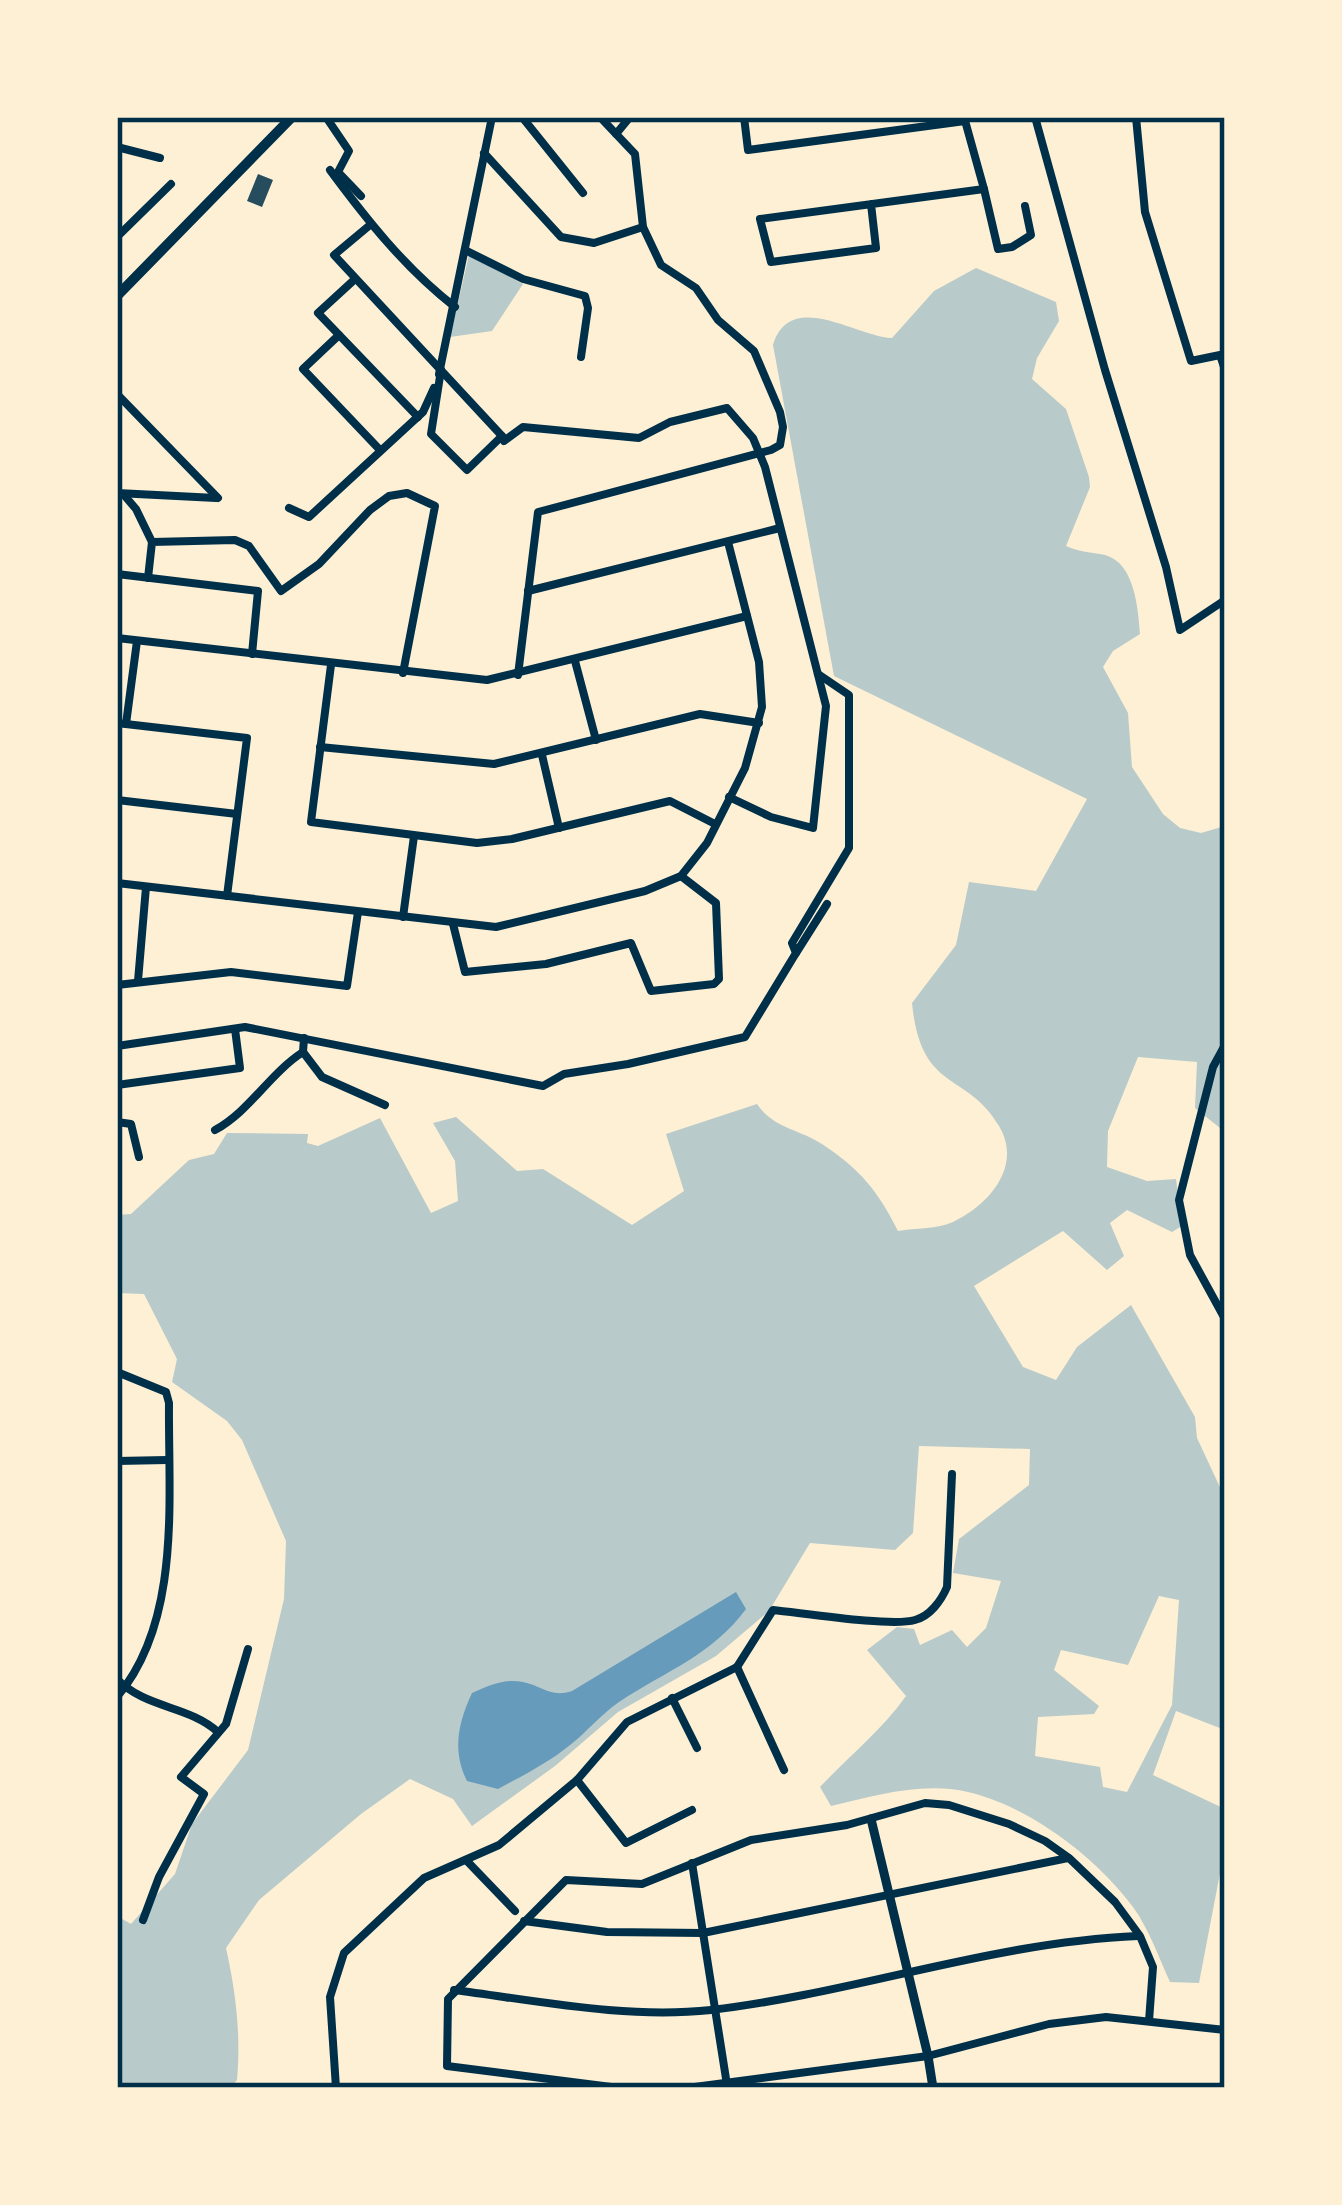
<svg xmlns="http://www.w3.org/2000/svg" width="1342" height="2205" font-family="Georgia,serif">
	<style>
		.green { fill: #b9caca; fill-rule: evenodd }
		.water { fill: #669bbc }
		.building { fill: #264d5e }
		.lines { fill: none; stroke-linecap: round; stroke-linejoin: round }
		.minor { stroke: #003049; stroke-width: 8 }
		.tertiary { stroke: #003049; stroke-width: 9 }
		.secondary { stroke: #003049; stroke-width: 10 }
		.neatline { fill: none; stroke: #003049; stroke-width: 4.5 }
	</style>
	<rect width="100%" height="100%" fill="#fdf0d5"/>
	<!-- green -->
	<g class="green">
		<path d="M469,255l54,29 -31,47 -42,6z"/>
		<path d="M976,268l80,34 3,19 -22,37 -5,21 34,30 23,68 1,10 -24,59c13,6 25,6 39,9 30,8 33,54 35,79l-27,17 -10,16 25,46 4,54 31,47 17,14 21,5 24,-7v306l-30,-24 2,-46 -59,-5 -30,74 -1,36 40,14 29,-2 6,47 -10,6 -45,-22 -17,13 14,33 -17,14 -44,-39 -89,55 49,81 33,13 21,-33 54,-42 64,112 2,21 28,60v232l-49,-19 -23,64 72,34v38l-26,136 -29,-1c-11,-24 -21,-53 -37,-75 -39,-53 -116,-111 -183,-118 -40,-4 -81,8 -119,17l-11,-19c29,-31 62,-57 86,-91l-39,-46 30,-23 17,2 6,16 32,-15 15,17 19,-19 15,-47 -48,-8 6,-34 70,-54 1,-36 -111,-3 -6,87 -18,17 -85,-7 -41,68 -53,45 -98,56 -63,54 -83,60 -19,-27 -43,-20 -49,35 -102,86 -33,48c10,45 15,87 11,132l-7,8h-113v-172l14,8 44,-50 17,-50 56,-74 36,-151 2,-58 -44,-101 -15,-19 -55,-39 5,-23 -33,-65 -27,-1v-78l14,-1 58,-54 25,-6 13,-21 81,1 -1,9 11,3 62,-28 51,95 27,-12 -3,-40 -22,-38 23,-6 61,54 26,-2 89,56 52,-34 -18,-57 91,-30c16,24 42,25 65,40 38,25 56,47 76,87 17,-3 40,-2 55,-9 36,-17 70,-56 46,-96 -33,-56 -78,-32 -87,-123l44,-58 13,-63 67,9 51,-92 -253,-123 -61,-331c17,-57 84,-8 119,-7l42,-47zM1159,1596l20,4 -7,105 -45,87 -24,-5 -3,-20 -65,-11 3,-39 56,-3 5,-8 -45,-36 7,-20 67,15z"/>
	</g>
	<!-- water -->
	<path class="water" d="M736,1592l10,17c-34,46 -80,62 -127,93 -19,13 -32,30 -49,43 -22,18 -48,31 -72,44l-31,-8c-15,-30 -9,-58 5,-88 16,-7 32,-15 51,-11 20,4 27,16 49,9z"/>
	<!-- building -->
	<path class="building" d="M258,174l15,6 -11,27 -15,-6z"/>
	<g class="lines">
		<!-- minor -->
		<g class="minor">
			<path d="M326,117l23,34 -11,21 23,24"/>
			<path d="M522,117l61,76"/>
			<path d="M744,117l4,33 217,-29"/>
			<path d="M1035,117l70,253 61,197 14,63 45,-30"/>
			<path d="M1136,117l9,95 46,149 29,-6 5,15"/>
			<path d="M616,134l14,-17"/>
			<path d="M117,147l43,11"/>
			<path d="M484,153l77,84 33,6 49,-16"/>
			<path d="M330,170c37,50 75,98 125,137"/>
			<path d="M984,189l14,60 14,-2 19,-12 -6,-29"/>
			<path d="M871,204l5,44 -105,14 -11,-43 224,-30 -20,-72"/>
			<path d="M370,225l-36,30 168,181"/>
			<path d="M117,237l54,-53"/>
			<path d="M465,250l58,29 62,17 3,12 -7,49"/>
			<path d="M354,280l-36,33 100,104"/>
			<path d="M339,335l-36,34 77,81"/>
			<path d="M441,370l-10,64 36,36 35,-34 2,5 19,-14 116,11 31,-16 57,-14 26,30 12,29 61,239 -13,122 -42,-11 -42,-20"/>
			<path d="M439,374l53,-257"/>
			<path d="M117,394l101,104"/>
			<path d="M117,493l99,5"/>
			<path d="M124,495l12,14 16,33"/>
			<path d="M289,508l20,9 114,-105 11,-24"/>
			<path d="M117,574l141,17 -6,63"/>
			<path d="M148,578l4,-36 83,-2 14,6 32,45 38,-27 51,-54 19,-14 18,-3 28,13 -32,167"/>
			<path d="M528,591l252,-63"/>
			<path d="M117,638l370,42 260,-64"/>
			<path d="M575,661l21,79"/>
			<path d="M331,665l-20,157 166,21 35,-4 158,-38 45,23"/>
			<path d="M518,675l20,-163 233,-62 9,-5 3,-18 -3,-15 -26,-61 -36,-31 -22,-32 -35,-23 -18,-38 -8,-73 -35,-37"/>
			<path d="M117,723l130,15 -20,158"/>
			<path d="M126,724l11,-83"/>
			<path d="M320,747l174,17 206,-50 59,9"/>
			<path d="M542,755l17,73"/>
			<path d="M117,800l120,14"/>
			<path d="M117,883l379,44 149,-36 36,-15 26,-33 38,-75 17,-61 -3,-45 -31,-120"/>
			<path d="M403,917l11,-81"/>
			<path d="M453,924l12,48 81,-8 85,-21 20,48 63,-7 5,-5 -3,-76 -35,-27"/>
			<path d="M796,953l31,-49"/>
			<path d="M138,981l8,-94"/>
			<path d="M117,985l114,-13 116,14 11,-74"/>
			<path d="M1225,1045l-12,22 -34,133 11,55 35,64"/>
			<path d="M117,1046l128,-19 298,59 21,-12 64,-10 117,-27 51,-84 -4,-10 57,-95v-153l-31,-21"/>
			<path d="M303,1052l19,25 63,28"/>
			<path d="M117,1085l123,-17 -5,-39"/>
			<path d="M117,1122l14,2 8,33"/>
			<path d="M215,1130c35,-19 54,-56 88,-78l1,-14"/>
			<path d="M117,1372l49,20 3,11c-1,95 13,217 -52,294"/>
			<path d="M117,1461l50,-1"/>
			<path d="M737,1667l47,103"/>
			<path d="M117,1679c29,30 71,26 101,53"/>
			<path d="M672,1698l25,50"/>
			<path d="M577,1780l49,63 66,-33"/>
			<path d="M466,1860l49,51"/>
			<path d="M692,1863l35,222"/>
			<path d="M143,1920l16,-43 45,-83 -23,-17 45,-53 22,-75"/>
			<path d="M524,1921l83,11 96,1 365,-75"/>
			<path d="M454,1990c85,11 172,29 257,20 144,-17 282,-68 427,-74"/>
			<path d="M336,2088l-6,-91 14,-44 80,-75 75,-33 78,-65 50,-58 110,-55 36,-57c30,3 118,17 142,10 15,-4 26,-19 32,-33l5,-113"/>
			<path d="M619,2088l-172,-22 1,-67 118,-119 76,4 109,-44 96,-15 78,-22 24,2 60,19 36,17 24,17 46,44 25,34 13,31 -4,54"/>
			<path d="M687,2088l241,-32 121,-32 57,-7 119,13"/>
			<path d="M1223,2088l2,-12"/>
		</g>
		<!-- tertiary -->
		<path class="tertiary" d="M871,1819l57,237 5,32"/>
		<!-- secondary -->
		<path class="secondary" d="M117,296l175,-179"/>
	</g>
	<!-- border -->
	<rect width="1342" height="2205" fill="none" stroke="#fdf0d5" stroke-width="240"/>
	<rect x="120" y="120" width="1102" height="1965" class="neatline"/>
</svg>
